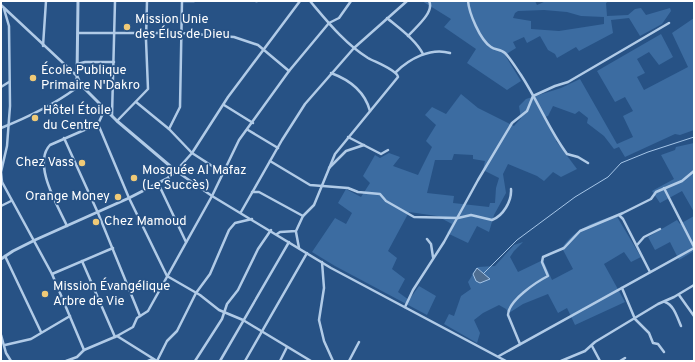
<svg xmlns="http://www.w3.org/2000/svg" width="695" height="362" font-family="Overpass,sans-serif">
	<style>
		.green { fill: #3c6ca1; fill-rule: evenodd }
		.water { fill: #4e6d90; stroke: #a6c6e8 }
		.lines { fill: none; stroke-linecap: round; stroke-linejoin: round }
		.stream { stroke: #a6c6e8; stroke-width: 1 }
		.minor { stroke: #b1cbe7; stroke-width: 2.5 }
		.tertiary { stroke: #b1cbe7; stroke-width: 3 }
		.poi-dot { fill: #f0ca77; stroke: #275285; stroke-width: 1.5 }
		.labels { text-anchor: middle; dominant-baseline: central; stroke-width: 3.5; stroke-linejoin: round; paint-order: stroke }
		.poi-label { font-size: 13px; fill: #fff; stroke: #275285; text-anchor: start }
	</style>
	<rect width="100%" height="100%" fill="#275285"/>
	<!-- green -->
	<g class="green">
		<path d="M422,1h113l2,4 9,-4h63l-3,2 1,13 21,-1 7,-6 6,-1 5,7 24,-7 1,3 -9,13 -22,12 -11,-18 -18,2 2,13 -34,18 -3,-4 -19,11 -2,-4 -7,-4 -8,-14 -13,7 -3,-6 -11,5 3,6 -11,7 16,26 -14,9 -40,-27 9,-14 -32,-22 7,-8zM544,10l23,2 14,4 23,1v7l-45,7 -28,-2v-8l-18,-3 2,-5 3,-2z"/>
		<path d="M694,18v112l-14,5 -5,-1 -50,23 -6,-10 -5,2 -10,-13 -17,-13 1,-5 -9,-7 -4,3 -22,-8 -5,10 -3,1 12,23 -1,1 21,28 -16,8 -8,-5 -9,9 -7,-5 -29,-12 -5,10 3,19 -12,22 -5,17 -12,-6 -9,17 -21,-10 5,-9 -15,-8 -28,-4 -21,39 9,7 -5,11 13,10 -7,13 11,8 10,-14 17,10 -9,19 -92,-49 -23,-14 23,-34 11,6 6,-11 -14,-10 8,-14 15,8 9,-14 -7,-7 12,-21 5,3 9,-5 11,4 -7,9 25,9 14,-28 -6,-6 10,-16 -11,-10 7,-8 14,7 15,-20 17,14 36,18 7,-8 -2,-12 7,-7 35,-11 19,-9 37,65 16,-7 -10,-21 10,-5 -8,-14 -10,5 -18,-31 64,-37 12,23 -14,8 -10,-13 -12,7 8,14 -8,4 7,13 44,-23 -16,-34zM454,154l19,1v4l12,2 -2,9 16,8 -3,10 -1,15h-5l-1,4 -36,-4 1,-7 -27,-3 8,-33h17z"/>
		<path d="M694,143v69l-12,-21 -22,12 -8,-12 22,-12 -13,-24 14,-5 1,-3z"/>
		<path d="M616,215l25,42 -10,5 -7,-10 -20,12 21,38 -50,23 -8,-17 -9,5 -10,-19 -25,10 -14,9 -3,-4 -7,-4 -16,8 -9,7 6,13 -3,10 -33,-19 5,-10 5,2 7,-20 10,-7 -3,-7 5,-8 3,7 9,-7 -8,-6 1,-1 17,-1 19,-21 9,-3 -9,9 -4,6 8,15 25,-12 9,20 21,-11 -11,-21c13,-20 33,-26 54,-33z"/>
		<path d="M694,216v35l-15,9 -9,-18 -15,8 -7,-13 29,-17 3,4z"/>
	</g>
	<!-- water -->
	<path class="water" d="M477,268l13,11 -10,4 -4,-2 -3,-7z"/>
	<g class="lines">
		<!-- stream -->
		<path class="stream" d="M484,273l33,-33 58,-43 33,-20 13,-14 27,-11 46,-15"/>
		<!-- minor -->
		<g class="minor">
			<path d="M182,1h12"/>
			<path d="M256,1h1"/>
			<path d="M468,1c1,12 12,39 23,46 4,3 10,2 14,6 6,6 11,15 16,22 17,26 28,55 46,79l11,3 10,6"/>
			<path d="M1,5l76,71 -2,13c-22,16 -49,29 -74,39"/>
			<path d="M4,9l5,17 1,80 -3,40 -6,26 1,10 50,92 32,76"/>
			<path d="M387,18c13,11 29,22 36,36"/>
			<path d="M78,33h103l53,4 24,8 31,26"/>
			<path d="M408,36c7,-8 27,-24 21,-35"/>
			<path d="M43,46l3,-45"/>
			<path d="M77,64l8,-2h29"/>
			<path d="M396,72c13,-13 35,-25 54,-19"/>
			<path d="M331,73c19,7 34,19 39,38"/>
			<path d="M1,87l8,-5"/>
			<path d="M136,102l33,27 23,24 -16,18 36,25 119,72 175,93"/>
			<path d="M224,105l29,18"/>
			<path d="M112,116l3,-115"/>
			<path d="M117,121l31,-32 -2,-49 1,-39"/>
			<path d="M98,124l31,74 38,78 33,19 19,15 24,10 68,41"/>
			<path d="M169,129l11,-22 2,-106"/>
			<path d="M248,130l30,18"/>
			<path d="M348,137l33,17 7,-4"/>
			<path d="M64,138l34,75 42,103"/>
			<path d="M270,161l40,24 38,3 10,4 22,2 6,7 28,16 44,1 13,-3 21,5c11,-4 20,-19 19,-31"/>
			<path d="M329,168l17,-17 18,-6"/>
			<path d="M223,173l-31,-20 36,-56 72,-96"/>
			<path d="M158,183l28,59"/>
			<path d="M664,188l30,59"/>
			<path d="M252,192h7l44,24"/>
			<path d="M1,206l10,-5"/>
			<path d="M241,212l41,-72 23,-36 49,-56 53,-47"/>
			<path d="M619,215l4,4 27,53"/>
			<path d="M67,226c-9,-20 -35,-62 -17,-81l48,-21 7,-15"/>
			<path d="M296,232l3,16"/>
			<path d="M277,234l3,-2 16,-1 7,-15 11,-11 21,-51 63,-77c-1,-7 -23,-15 -30,-19 -23,-14 -41,-37 -58,-57"/>
			<path d="M427,239l4,5 2,13"/>
			<path d="M637,245l7,-8 16,-8"/>
			<path d="M5,256l36,76"/>
			<path d="M82,261l33,76"/>
			<path d="M322,262l2,26 -5,32 5,21 9,20"/>
			<path d="M52,274l61,-26"/>
			<path d="M622,288l13,31 14,14 4,10 5,1 6,8"/>
			<path d="M679,295l15,21"/>
			<path d="M665,302c9,3 12,15 16,24"/>
			<path d="M405,307l8,-17 31,-48 34,-62 34,-57 15,-12 6,-15 22,-10 13,-4 101,-59"/>
			<path d="M1,335l5,18 5,8"/>
			<path d="M117,336l40,25"/>
			<path d="M520,344l-12,-29c0,-14 28,-33 40,-39l-6,-14 1,-5 21,-9 16,-17 43,-18 28,-14 5,-7 26,-11 12,-10"/>
			<path d="M5,345l26,-6 39,-23"/>
			<path d="M592,346l8,15"/>
			<path d="M499,356l195,-108"/>
			<path d="M66,361l11,-4 7,-7 33,-14 16,-9 4,-9 11,-7 64,-115 27,-56 50,-69 40,-48 10,-5 12,-17"/>
			<path d="M148,361l5,-2"/>
			<path d="M157,361l10,-20 10,-10 19,-38 14,-19 19,-44 6,-7 17,-4"/>
			<path d="M195,361l27,-42 5,-15 11,-14 20,-41 13,-19"/>
			<path d="M220,361l69,-119"/>
			<path d="M245,361l62,-108"/>
			<path d="M280,361l7,-14"/>
			<path d="M349,361l10,-19"/>
			<path d="M561,361l24,-10 10,-9 63,-38 16,-7 20,-12"/>
			<path d="M620,361l5,-3"/>
		</g>
		<!-- tertiary -->
		<path class="tertiary" d="M1,259l12,-8 22,-11 94,-42 39,-20 8,-7 -59,-50 -36,-36 -4,-9 1,-75"/>
	</g>
	<!-- markers -->
	<g class="poi-dot">
		<circle cx="127" cy="27" r="4"/>
		<circle cx="33" cy="78" r="4"/>
		<circle cx="35" cy="118" r="4"/>
		<circle cx="82" cy="163" r="4"/>
		<circle cx="134" cy="178" r="4"/>
		<circle cx="118" cy="197" r="4"/>
		<circle cx="96" cy="222" r="4"/>
		<circle cx="45" cy="294" r="4"/>
	</g>
	<g class="labels">
		<!-- poi labels -->
		<g class="poi-label">
			<text x="135" y="20">Mission Unie<tspan x="135" dy="15">des Élus de Dieu</tspan></text>
			<text x="41" y="71">École Publique<tspan x="41" dy="15">Primaire N'Dakro</tspan></text>
			<text x="43" y="111">Hôtel Étoile<tspan x="43" dy="15">du Centre</tspan></text>
			<text x="74" y="163" text-anchor="end">Chez Vass</text>
			<text x="142" y="171">Mosquée Al Mafaz<tspan x="142" dy="15">(Le Succès)</tspan></text>
			<text x="110" y="197" text-anchor="end">Orange Money</text>
			<text x="104" y="222">Chez Mamoud</text>
			<text x="53" y="287">Mission Évangélique<tspan x="53" dy="15">Arbre de Vie</tspan></text>
		</g>
	</g>
	<!-- border -->
	<rect width="695" height="362" fill="none" stroke="#ffffff" stroke-width="4"/>
</svg>
